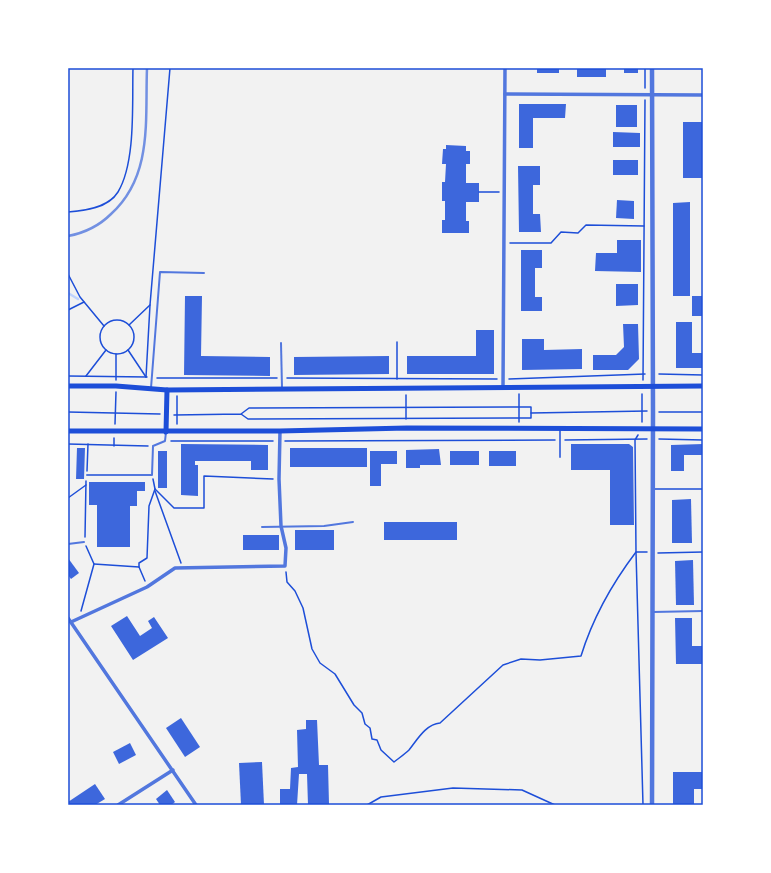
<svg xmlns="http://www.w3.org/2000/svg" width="771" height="873" font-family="Spectral,serif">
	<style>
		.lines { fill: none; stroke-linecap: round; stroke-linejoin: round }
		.stream { stroke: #bfd3fe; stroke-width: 2.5 }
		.building { fill: #3d67dc }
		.path { stroke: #1d4ed8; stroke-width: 1.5 }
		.service { stroke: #5277de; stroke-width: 2 }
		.minor { stroke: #5277de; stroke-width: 3.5 }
		.tertiary { stroke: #5277de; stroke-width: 4.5 }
		.secondary { stroke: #1d4ed8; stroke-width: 5 }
		.rail { stroke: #7290e2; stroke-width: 2.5 }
		.neatline { fill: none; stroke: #1d4ed8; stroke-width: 1.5 }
	</style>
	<rect width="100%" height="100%" fill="#f2f2f2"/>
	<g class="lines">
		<!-- stream -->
		<path class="stream" d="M68,293l10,6"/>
	</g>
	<!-- building -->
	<g class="building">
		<rect x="537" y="68" width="22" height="5"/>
		<rect x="577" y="68" width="29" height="9"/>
		<rect x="624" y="68" width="14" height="5"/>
		<path d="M519,104h47l-1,14h-32v30h-14z"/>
		<rect x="616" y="105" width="21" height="22"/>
		<rect x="683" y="122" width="20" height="56"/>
		<path d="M613,132l27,1v14h-27z"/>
		<path d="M446,145l20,1v5h4v13h-4v19h13v19h-13v19h3v12h-27v-13h3v-19h-3v-19h3l1,-18h-4l1,-15h3z"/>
		<rect x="613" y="160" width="25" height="15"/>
		<path d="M518,166h22v19h-7v29h7l1,18h-22z"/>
		<path d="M617,200l17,1v18l-18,-1z"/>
		<path d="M690,202v94h-17v-93z"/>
		<path d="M617,240h24v32l-46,-1 1,-18h21z"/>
		<path d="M521,250h21v18h-7v29h7v14h-21z"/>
		<path d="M616,284h22v21l-22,1z"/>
		<path d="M185,296h17l-1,60 69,1v19l-86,-1z"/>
		<rect x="692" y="296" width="11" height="20"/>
		<path d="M676,322h16v31h11v15h-27z"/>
		<path d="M623,324h15l1,35 -11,11h-35v-15h23l8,-8z"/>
		<path d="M476,330h18v44h-87v-18h69z"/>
		<path d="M522,339h22v11l38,-1v20l-60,1z"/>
		<path d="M389,356v18l-95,1v-18z"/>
		<path d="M181,444l87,1v25h-17v-9h-56v4h3v31l-17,-1z"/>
		<path d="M571,444h58l4,3 1,78h-24v-55h-39z"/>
		<path d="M703,444v11h-19v16h-13v-26z"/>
		<path d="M77,448h8l-1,31h-8z"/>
		<rect x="290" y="448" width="77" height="19"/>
		<path d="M439,449l2,16h-21v3h-14v-18z"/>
		<rect x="158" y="451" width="9" height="37"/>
		<path d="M370,451h27v13h-16v22h-11z"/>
		<rect x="450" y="451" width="29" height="14"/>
		<rect x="489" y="451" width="27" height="15"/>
		<path d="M89,482h56v9h-8v15h-7v41h-33v-42h-8z"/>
		<path d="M691,499l1,44h-20v-43z"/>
		<rect x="384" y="522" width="73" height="18"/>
		<rect x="295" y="530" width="39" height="20"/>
		<rect x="243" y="535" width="36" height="15"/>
		<path d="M68,558l11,15 -8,6 -3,-4z"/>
		<path d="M693,560l1,45h-18l-1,-44z"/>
		<path d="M127,616l13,20 12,-8 -4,-7 6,-4 14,21 -35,22 -22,-34z"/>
		<path d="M675,618h17v28h11v18h-27z"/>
		<path d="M181,718l19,29 -15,10 -19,-29z"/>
		<path d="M306,720h11l2,45h9l1,39 -21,1 -1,-31h-8l-2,31h-17v-16h10l1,-21 7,-1 -1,-37 9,-1z"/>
		<path d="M130,743l6,12 -17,9 -6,-12z"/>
		<path d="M262,762l2,43h-23l-2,-42z"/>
		<path d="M673,772h30v17h-9v16h-21z"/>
		<path d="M95,784l10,15 -10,6h-27v-3z"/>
		<path d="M167,790l8,12 -4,3h-11l-4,-6z"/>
	</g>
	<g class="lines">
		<!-- path -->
		<g class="path">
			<path d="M645,88v-20"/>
			<path d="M479,192h20"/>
			<path d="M68,212c17,-1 40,-4 50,-20 18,-30 14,-89 15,-124"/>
			<path d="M510,243h41l10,-11 17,1 8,-8 58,1"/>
			<path d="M68,274l12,23 24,29"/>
			<path d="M68,310l16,-8"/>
			<circle cx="117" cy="337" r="17"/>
			<path d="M129,325l21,-20 20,-237"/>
			<path d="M397,342v37"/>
			<path d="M128,350l18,27"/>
			<path d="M659,374l44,1"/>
			<path d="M68,376l79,1"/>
			<path d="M86,376l20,-26"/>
			<path d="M146,377l4,-72"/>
			<path d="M157,378h120"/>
			<path d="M287,378l210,1"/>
			<path d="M509,379l136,-5"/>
			<path d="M116,380v-26"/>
			<path d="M643,380l2,-280"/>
			<path d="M642,394v28"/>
			<path d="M406,395v24"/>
			<path d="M68,412l92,2"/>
			<path d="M659,412h44"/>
			<path d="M531,413l116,-2"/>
			<path d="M174,415l67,-1 8,-6 282,-1v11l-283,1 -7,-5"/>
			<path d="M519,422v-28"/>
			<path d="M115,424l1,-32"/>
			<path d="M177,424v-28"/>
			<path d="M638,435l-3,5 1,112 7,253"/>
			<path d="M659,439l44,1"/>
			<path d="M565,440l82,-1"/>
			<path d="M171,441h102"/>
			<path d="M285,441l270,-1"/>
			<path d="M68,444l80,2"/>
			<path d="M114,446v-8"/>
			<path d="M87,471l1,-27"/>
			<path d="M153,479l2,10 19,19h30v-32l69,3"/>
			<path d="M155,491l26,72"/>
			<path d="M68,498l18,-13"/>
			<path d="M85,537l1,-56"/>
			<path d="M658,553l45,-1"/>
			<path d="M94,564l45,3"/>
			<path d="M286,572l1,10 8,9 8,17 9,41 8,14 15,11 19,31 8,8 3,11 5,4 2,11 5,1 4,10 13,12c5,-4 11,-8 15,-12 8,-10 17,-26 31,-27l63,-58 18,-6 19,1 41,-4c12,-39 30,-71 55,-104h11"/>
			<path d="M145,581l-6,-14v-4l8,-5 2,-52 6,-17"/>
			<path d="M81,611l13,-47 -8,-18"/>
			<path d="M367,805l14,-8 72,-9 69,2 33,15"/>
		</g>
		<!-- service -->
		<g class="service">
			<path d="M281,343l1,45"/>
			<path d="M151,388l9,-116 44,1"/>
			<path d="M560,429v28"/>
			<path d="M87,475h65l1,-29 12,-5 1,-9"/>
			<path d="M653,489h50"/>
			<path d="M262,527l62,-1 29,-4"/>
			<path d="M68,544l16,-2"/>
			<path d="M653,612l50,-1"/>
		</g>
		<!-- minor -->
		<g class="minor">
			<path d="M505,94l198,1"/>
			<path d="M503,388l2,-320"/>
			<path d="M68,618l128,187"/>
			<path d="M71,622l76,-35 28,-19 110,-2 1,-18 -5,-22 -2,-47 1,-48"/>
			<path d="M118,805l55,-35"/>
		</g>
		<!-- tertiary -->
		<path class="tertiary" d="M652,68l1,344 -1,393"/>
		<!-- secondary -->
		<g class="secondary">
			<path d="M68,386h48l51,4 536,-4"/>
			<path d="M68,431h212l127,-3 296,1"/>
			<path d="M166,432l1,-42"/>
		</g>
		<!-- rail -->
		<path class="rail" d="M68,236c16,-3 32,-11 43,-22 42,-38 34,-94 36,-146"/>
	</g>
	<!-- border -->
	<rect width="771" height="873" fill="none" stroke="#ffffff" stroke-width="138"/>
	<rect x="69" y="69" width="633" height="735" class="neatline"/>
</svg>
